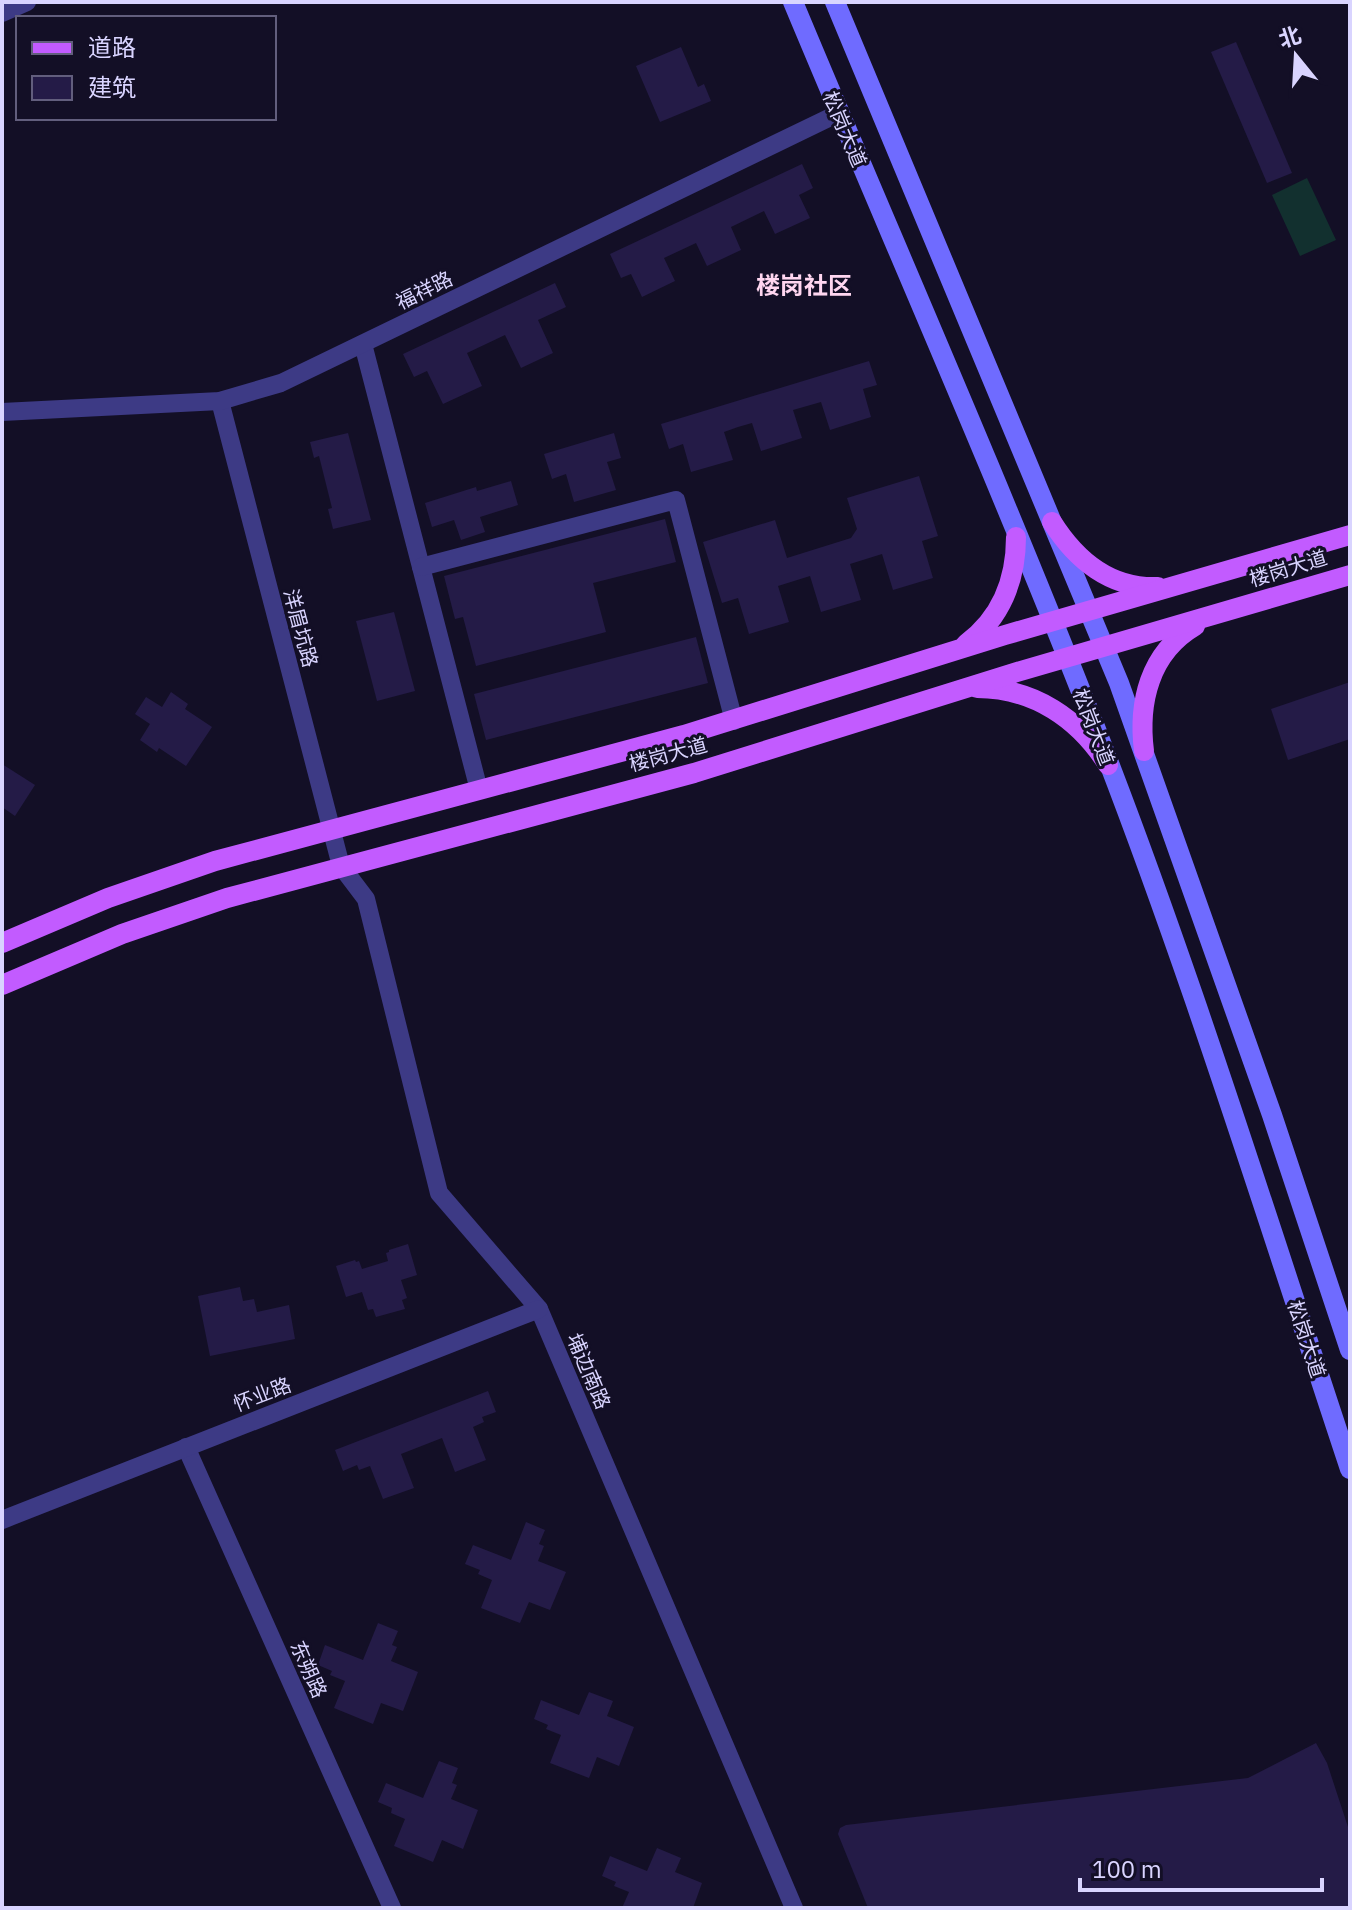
<svg xmlns="http://www.w3.org/2000/svg" width="1352" height="1910" font-family="'IBM Plex Sans','Noto Sans SC',sans-serif">
	<style>
		.green { fill: #12302f }
		.building { fill: #241b47 }
		.lines { fill: none; stroke-linecap: round; stroke-linejoin: round }
		.street { stroke: #3d3a85; stroke-width: 18 }
		.secondary { stroke: #6f6bff; stroke-width: 20 }
		.primary { stroke: #c25bff; stroke-width: 20 }
		.labels { text-anchor: middle; dominant-baseline: central; stroke-width: 6; stroke-linejoin: round; paint-order: stroke }
		.street-label { font-size: 20px; fill: #d9d4ff; stroke: #130f26 }
		.quarter-label { font-size: 24px; font-weight: bold; fill: #ffd6f0; stroke: #130f26 }
	</style>
	<rect width="100%" height="100%" fill="#130f26"/>
	<!-- green -->
	<path class="green" d="M1307,178l29,62 -36,16 -28,-61z"/>
	<!-- building -->
	<g class="building">
		<path d="M1236,42l56,131 -25,10 -56,-131z"/>
		<path d="M681,47l17,40 6,-3 7,17 -51,21 -24,-56z"/>
		<path d="M802,164l11,24 -14,7 11,23 -35,16 -11,-23 -33,16 10,23 -34,16 -11,-23 -32,15 11,23 -33,16 -11,-23 -10,4 -11,-24z"/>
		<path d="M555,283l11,24 -28,13 15,33 -32,15 -16,-33 -38,18 15,33 -39,18 -16,-33 -13,6 -11,-23z"/>
		<path d="M869,361l8,24 -14,4 8,28 -41,13 -9,-28 -28,8 9,28 -41,13 -9,-28 -14,4 -14,5 9,28 -42,12 -8,-28 -14,5 -8,-25z"/>
		<path d="M348,433l23,87 -38,9 -5,-20 4,-1 -13,-52 -5,2 -4,-16z"/>
		<path d="M614,433l7,25 -14,4 9,28 -42,12 -8,-28 -14,5 -8,-25z"/>
		<path d="M919,476l19,60 -16,5 11,37 -40,12 -11,-36 -32,10 11,36 -40,12 -11,-36 -32,10 11,36 -40,12 -11,-36 -16,5 -19,-61 72,-22 12,38 64,-20 6,-9 -10,-31z"/>
		<path d="M511,481l7,24 -38,12 5,15 -24,8 -7,-20 -22,7 -7,-24 51,-16 1,4z"/>
		<path d="M665,519l11,43 -83,21 13,49 -130,34 -13,-49 -8,2 -11,-43z"/>
		<path d="M394,612l21,79 -38,10 -21,-80z"/>
		<path d="M696,637l12,46 -222,57 -12,-46z"/>
		<path d="M1350,682v57l-62,21 -17,-51z"/>
		<path d="M171,692l17,12 -3,5 27,18 -26,39 -27,-18 -2,4 -17,-12 10,-16 -15,-10 11,-17 16,10z"/>
		<path d="M2,764l33,21 -20,31 -13,-9z"/>
		<path d="M408,1244l9,31 -16,5 6,18 -5,2 3,9 -29,8 -3,-8 -5,1 -6,-18 -16,5 -10,-31 19,-6 1,2 3,-1 3,8 26,-8 -2,-8 3,-1v-2z"/>
		<path d="M240,1287l3,14 11,-2 3,13 32,-7 6,34 -85,17 -12,-60z"/>
		<path d="M488,1391l8,21 -14,5 2,5 -11,5 13,33 -31,12 -13,-34 -41,16 13,34 -31,11 -13,-33 -11,4 -2,-5 -14,6 -8,-21z"/>
		<path d="M526,1522l19,8 -6,14 5,2 -6,15 28,11 -16,38 -21,-8 -9,21 -39,-15 11,-28 -14,-6 2,-4 -15,-6 8,-19 38,15z"/>
		<path d="M378,1623l20,8 -6,14 5,2 -6,14 27,11 -15,39 -22,-8 -8,21 -39,-16 11,-27 -15,-6 2,-4 -14,-6 7,-20 38,15z"/>
		<path d="M589,1692l24,9 -6,15 27,11 -15,39 -22,-9 -8,21 -39,-15 11,-28 -15,-6 2,-4 -14,-6 7,-19 38,15z"/>
		<path d="M1316,1743l11,20 23,70v75h-482l-30,-74 2,-6 6,-3 402,-47z"/>
		<path d="M439,1761l19,7 -6,15 5,2 -6,14 27,11 -15,39 -21,-9 -9,22 -39,-16 11,-27 -14,-6 1,-5 -14,-6 8,-19 37,15z"/>
		<path d="M657,1848l24,10 -6,14 27,11 -9,25h-71l7,-16 -15,-6 2,-4 -14,-6 8,-20 37,15z"/>
	</g>
	<g class="lines">
		<!-- street -->
		<g class="street">
			<path d="M2,13l25,-11"/>
			<path d="M363,344l116,446"/>
			<path d="M220,401l121,465 25,33 73,294 100,116 255,599"/>
			<path d="M2,412l218,-11 61,-18 558,-270"/>
			<path d="M421,567l255,-67 58,221"/>
			<path d="M186,1447l206,461"/>
			<path d="M2,1520l537,-211"/>
		</g>
		<!-- secondary -->
		<g class="secondary">
			<path d="M793,2c96,230 197,459 289,692 101,253 182,516 268,775"/>
			<path d="M835,2l284,681 153,432 78,235"/>
		</g>
		<!-- primary -->
		<g class="primary">
			<path d="M1052,522c24,38 59,67 106,65"/>
			<path d="M966,644c35,-26 50,-64 50,-107"/>
			<path d="M977,688c57,0 102,31 131,77"/>
			<path d="M1144,751c-6,-48 5,-98 51,-125"/>
			<path d="M2,943l106,-45 107,-37 469,-126 321,-100 345,-100"/>
			<path d="M2,985l120,-51 105,-36 467,-125 323,-101 333,-97"/>
		</g>
	</g>
	<g class="labels">
		<!-- street labels -->
		<g class="street-label">
			<text transform="translate(845 129) rotate(67)">松岗大道</text>
			<text transform="translate(424 290) rotate(-26)">福祥路</text>
			<text transform="translate(1288 568) rotate(-17)">楼岗大道</text>
			<text transform="translate(301 628) rotate(75)">洋眉坑路</text>
			<text transform="translate(1094 727) rotate(69)">松岗大道</text>
			<text transform="translate(668 754) rotate(-15)">楼岗大道</text>
			<text transform="translate(1307 1339) rotate(72)">松岗大道</text>
			<text transform="translate(589 1371) rotate(67)">埔边南路</text>
			<text transform="translate(262 1394) rotate(-21)">怀业路</text>
			<text transform="translate(309 1669) rotate(66)">东朔路</text>
		</g>
		<!-- quarter labels -->
		<g class="quarter-label">
			<text x="804" y="285">楼岗社区</text>
		</g>
	</g>
	<!-- border -->
	<rect width="1352" height="1910" fill="none" stroke="#d9d4ff" stroke-width="8"/>
	<!-- legend -->
	<rect x="16" y="16" width="260" height="104" fill="#130f26" stroke="#625e7d" stroke-width="2"/>
	<rect x="32" y="42" width="40" height="12" fill="#c25bff" stroke="#625e7d" stroke-width="2"/>
	<text x="88" y="56" font-size="24" fill="#d9d4ff">道路</text>
	<rect x="32" y="76" width="40" height="24" fill="#241b47" stroke="#625e7d" stroke-width="2"/>
	<text x="88" y="96" font-size="24" fill="#d9d4ff">建筑</text>
	<!-- north arrow -->
	<g transform="translate(1296 56) rotate(342)" stroke="#130f26" stroke-width="6" paint-order="stroke">
	<path d="M0-6L14 30L0 20L-14 30Z" fill="#d9d4ff"/>
	<text y="-12" font-size="22" font-weight="bold" text-anchor="middle" fill="#d9d4ff">北</text>
	</g>
	<!-- scale -->
	<path d="M1080 1878v12h242v-12" fill="none" stroke="#d9d4ff" stroke-width="4"/>
	<text x="1092" y="1878" font-size="24" fill="#d9d4ff" stroke="#130f26" stroke-width="6" paint-order="stroke">100 m</text>
</svg>
